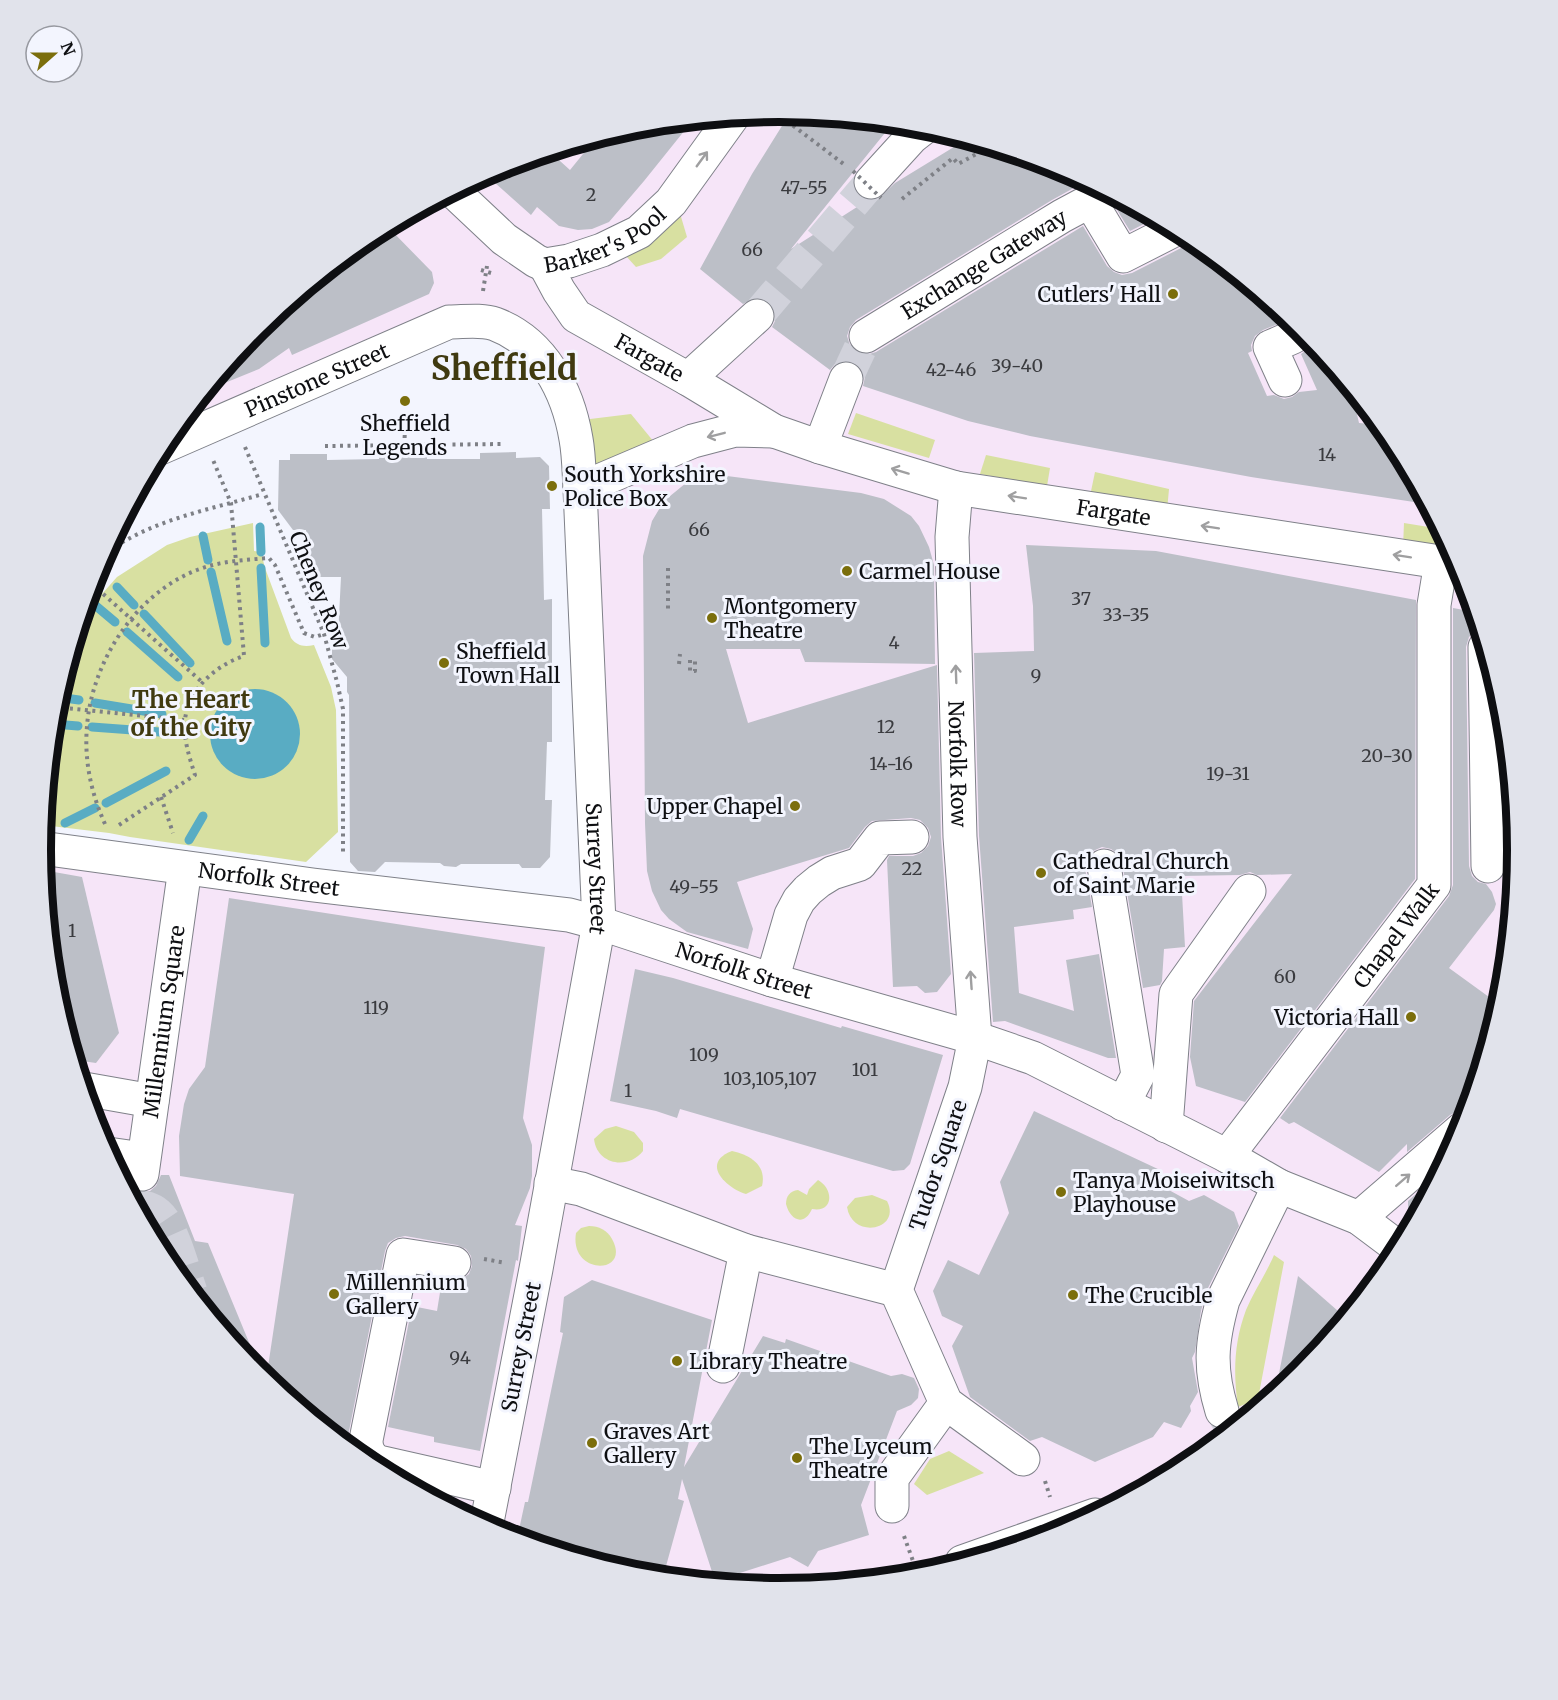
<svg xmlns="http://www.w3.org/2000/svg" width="1558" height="1700" font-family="Merriweather,serif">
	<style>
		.commercial { fill: #f6e5f8 }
		.green { fill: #d8e0a1 }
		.water { fill: #59acc3 }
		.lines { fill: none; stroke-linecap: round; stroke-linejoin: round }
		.stream { stroke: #59acc3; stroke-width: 9 }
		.building { fill: #bcbfc7 }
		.minor-tunnel { stroke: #d1d2db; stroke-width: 33; stroke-dasharray: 33 16; stroke-linecap: butt }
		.minor-casing { stroke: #7f8189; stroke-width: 35 }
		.path { stroke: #7e8086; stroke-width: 4; stroke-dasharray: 3 4.5; stroke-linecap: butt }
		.minor { stroke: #fff; stroke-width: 33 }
		.path-bridge { stroke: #7e8086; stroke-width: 4; stroke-dasharray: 3 4.5; stroke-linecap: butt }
		.oneway { stroke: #9f9fa0 }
		.poi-dot { fill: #7b6e0c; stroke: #f3f5fe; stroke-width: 2 }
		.labels { text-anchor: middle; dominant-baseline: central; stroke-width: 6; stroke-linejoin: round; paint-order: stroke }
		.number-label { font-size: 18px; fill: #3a3b3f }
		.street-label { font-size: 21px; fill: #0e0f12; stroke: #f3f5fe }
		.poi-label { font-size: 21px; fill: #0e0f12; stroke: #f3f5fe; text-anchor: start }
		.quarter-label { font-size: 24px; font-weight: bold; fill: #403a10; stroke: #f3f5fe }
		.town-label { font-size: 33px; font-weight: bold; fill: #403a10; stroke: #f3f5fe }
		.rim { fill: none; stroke: #0e0f12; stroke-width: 8 }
	</style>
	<rect width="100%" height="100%" fill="#f3f5fe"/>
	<!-- commercial -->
	<path class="commercial" d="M779,112l144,14 139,42 128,68 111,92 92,112 68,128 42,138 14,144 -14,144 -42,139 -68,128 -92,111 -112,92 -128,68 -138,42 -144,14 -144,-14 -139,-42 -128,-68 -111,-92 -92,-112 -68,-128 -42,-138 -14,-146 558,75 -40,-540 -83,-62 -311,118 92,-111 112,-92 128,-68 138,-42z"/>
	<!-- green -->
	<g class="green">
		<path d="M679,210l8,27 -26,22 -25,8 -10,-11z"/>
		<path d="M856,413l79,27 -6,18 -81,-24z"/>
		<path d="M631,414l23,28 -65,33 -7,-55z"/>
		<path d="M986,455l64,13 -3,18 -67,-12z"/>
		<path d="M1095,472l74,17 -2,22 -77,-15z"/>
		<path d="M253,523l1,28 7,1 4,16 26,70c6,8 13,9 23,7l17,42 5,23 2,122 -32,30 -176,-25 -21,-4 -58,-7 -6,-9v-8l10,-103 26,-86 5,-8 31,-35 50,-32 23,-8z"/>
		<path d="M1404,523l37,6 13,24 -51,-6z"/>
		<path d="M616,1126l18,6 9,11v8c-15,19 -46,14 -49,-12l11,-10z"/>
		<path d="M732,1151c18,4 35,14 30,35l-16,8c-20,-6 -46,-31 -14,-43z"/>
		<path d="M818,1180c16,9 16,33 -6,29 -8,18 -22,11 -26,-5 0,-8 4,-13 12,-14l9,5 2,-6z"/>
		<path d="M872,1195l15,6c15,29 -35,39 -40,6l8,-9z"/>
		<path d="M589,1226c10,0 18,4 23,13 20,36 -43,37 -36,-6l5,-5z"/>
		<path d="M1274,1255l10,7 -26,137 -20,8c-5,-34 -4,-65 8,-97 8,-19 20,-36 28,-55z"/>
		<path d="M949,1451l35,22 -57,22 -13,-11 16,-25z"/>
	</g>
	<!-- water -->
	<circle class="water" cx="255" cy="734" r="45"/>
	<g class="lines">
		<!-- stream -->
		<g class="stream">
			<path d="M260,527l1,25"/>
			<path d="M203,536l5,24"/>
			<path d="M261,568l4,75"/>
			<path d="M211,572l16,69"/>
			<path d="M117,587l17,18"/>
			<path d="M96,606l19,16"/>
			<path d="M144,614l46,49"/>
			<path d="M127,632l51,45"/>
			<path d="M57,697l22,3"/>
			<path d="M95,703l67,11"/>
			<path d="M53,724l25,2"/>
			<path d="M92,727l68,5"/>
			<path d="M106,803l60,-32"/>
			<path d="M65,823l30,-15"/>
			<path d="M189,840l14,-24"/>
		</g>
	</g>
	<!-- building -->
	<g class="building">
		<path d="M790,113l103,10 -102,126 77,-49h9l18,-17 72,-44 95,29 27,14 -8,2 -29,16 -196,120 -6,7 -3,9 3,9 7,7 9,3 10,-3 207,-126 24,40 7,6 8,3 10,-2 53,-27 7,-8 98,81 -27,11 -8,6 -4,9 1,6 -4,2 19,43 7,-1 10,4 8,-2 7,-5 18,-2 -16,-36 7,-5 3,-9 40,48 8,35 22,2 12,15 34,64 -176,-27 -221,-41 -62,-15 -105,-35 2,-9 -4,-9 -9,-7h-10l-7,3 -5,6 -58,-43 3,-6v-8l-5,-10 -8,-5h-8l-11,6 -43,-35 52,-95z"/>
		<path d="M693,120l-49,61 -35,41 -17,7 -14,1 -19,-4 -22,-19 -6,8 -46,-41 12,-6 53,-16 20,18 26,-32 39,-12z"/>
		<path d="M1106,192l43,22 7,4 -26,13z"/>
		<path d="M387,226l45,46 2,11 -5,11 -137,61 -3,-7 -30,21 -54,22 52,-63 112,-92z"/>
		<path d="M516,452v6l24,-1 9,9 1,43h-8l2,91 8,-1v143h-5l-2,58h7l-2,57 -10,11h-18l-3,-4h-58l-5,3 -12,-1 -4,-3 -55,-1 -10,10 -17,-1 -8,-9 -1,-167 -2,-3v-15l-15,-18v-14l6,-9 3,-59h-35v-47h-13l-15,-20 1,-50h11v-6h37v6l52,-1v-5l25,-1h23v6h53v-6z"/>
		<path d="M727,476l134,17 23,6 27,17 8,10 10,21 5,18 1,99 -130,-2 -5,-13h-74l22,74 189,-58 4,172 10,137 -14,18 -12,1 -8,-7 -24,1 -6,-127 2,-4h24l8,-3 7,-7 3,-9 -3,-9 -8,-8 -9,-2 -39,3 -7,6 -16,21 -112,34 16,47 -5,20 -61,-17 -18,-13 -8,-9 -9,-19 -5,-20 -2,-48 -2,-267 9,-35 12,-20 22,-18 15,-5z"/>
		<path d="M1026,545l130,6 260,49 -1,279 -170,223 -49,-16 -6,-29 4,-56 98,-127 -35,1 -7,-3 -10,3 -59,1 4,71 -21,2 -2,32 -2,4 -17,3 -21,-126 -4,-8 -7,-5 -9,-2 -9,4 -6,8 -2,9 7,39 -19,3 1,9 -60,8 5,66 55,18 -8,-51 33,-6 17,104h-8l-103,-37 -12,1 -14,-186 -5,-183 60,-2 -1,-45z"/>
		<path d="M1453,608l22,4 5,17 -5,2 -6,6 -3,10 3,219 3,10 6,6 8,2 6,8 4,12 -2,6 -45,58 51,37 -32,106h-10l-8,4 -43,37v-8l-28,28 -85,-50 -5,2 -9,-6 169,-222 4,-11z"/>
		<path d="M1505,720l6,65 4,43 -9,-2z"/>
		<path d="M43,870l39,7 37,156 -23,30 -21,-3 -20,-66z"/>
		<path d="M229,898l316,49 -22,171 9,27v31l-2,12 -15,37 7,1 -4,35 -2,-1 -36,191 -46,-9v-5l-46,-10 24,-121 25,5 5,-31h19l8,-6 3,-8 -1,-10 -5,-7 -9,-4 -52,-9 -9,2 -8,5 -3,8 -37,185v11l-82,-67 28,-186 -114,-18 -1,-40 5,-32 5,-15 16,-22z"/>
		<path d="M635,969l38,9 141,42 27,8 1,-2 101,29 -33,109 -6,6 -11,1 -213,-62 -3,9 -21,-7 -46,-10z"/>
		<path d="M1034,1111l126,59 7,19 22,12 15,-6 30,17 5,14 -33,66 -5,19 -6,41 -3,6 6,34 -8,14 1,5 -10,17 -17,-6 -11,15 -58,25 -53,-25 -12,4 -60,-44 -18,-51 11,-20 -21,-10 -9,-25 15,-31 31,15 30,-62 -9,-31z"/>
		<path d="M1440,1173l-6,11 -26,47v-30z"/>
		<path d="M119,1175h5l1,7 5,6 10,5 10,-2 6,-5 5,-11h8l26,66 13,2 50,121 -6,3 -87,-107z"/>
		<path d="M1298,1276l48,42 -45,54 -26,22z"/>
		<path d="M592,1280l120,40 -28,147 79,-131 22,7 1,-4 105,37 11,-2 12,4 5,11 -1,9 -7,7 -14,6 -36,94 8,30 -51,16 -10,16 -18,-10 -75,24 -33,-102 -4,20 6,2 -21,76 -28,-3 -118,-35 8,-37h3l35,-169 -3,-1 4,-35z"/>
	</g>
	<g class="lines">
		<!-- minor-tunnel -->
		<g class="minor-tunnel">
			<path d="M757,316l114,-134"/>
			<path d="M846,379l20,-43"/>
			<path d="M136,1206c8,1 15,2 22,8 15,13 26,58 33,78"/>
			<path d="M1222,1411l10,18"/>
		</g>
		<!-- minor casing -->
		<g class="minor-casing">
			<g id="minor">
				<path d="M871,182l41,-45 14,-11"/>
				<path id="s1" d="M453,191l51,48 32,22 9,4 24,-4 33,-11 37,-18 32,-30 62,-86"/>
				<path id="s2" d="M545,265l14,26 17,25 112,63 86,52 46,16 136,41 504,77"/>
				<path id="s3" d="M866,336l196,-120 28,-15 33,55 53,-27"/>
				<path d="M688,379l69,-63"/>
				<path d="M1285,380l-15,-33 23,-10"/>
				<path d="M820,447l26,-68"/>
				<path id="s4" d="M160,448l289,-126c15,0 32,-3 46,2 48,18 73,67 81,115 3,16 3,34 4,50l19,434 -63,346 -50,258"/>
				<path id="s5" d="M956,488l-4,49 8,300 15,201 -10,49 -69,203 50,113 77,56"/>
				<path d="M580,489l113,-48 42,-11 39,1"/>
				<path d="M1485,647l3,219"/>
				<path id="s6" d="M41,848l272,37 256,30 30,8 173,57 203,58 58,20 194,98 52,30 80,32 40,30"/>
				<path d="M1104,866l34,209 -15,29"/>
				<path d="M772,980l19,-65 8,-15 9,-10 11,-9 13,-8 28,-9 20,-26 32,-1"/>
				<path d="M84,1089l68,12"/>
				<path d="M1166,1126l10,-132 73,-103"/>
				<path d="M108,1154l35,5"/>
				<path id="s7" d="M1227,1156l207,-271v-280l7,-43"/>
				<path id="s8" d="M142,1174l43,-306"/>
				<path d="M551,1183l30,6 165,62 150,39"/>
				<path d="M1359,1218l103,-89"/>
				<path d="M454,1263l-51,-8 -37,185c0,9 3,18 13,22l115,26"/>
				<path d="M723,1366l23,-115"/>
				<path d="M1222,1411c-13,-43 -11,-68 1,-111l56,-114"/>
				<path d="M892,1506v-28l54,-75"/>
				<path d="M962,1562l133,-47"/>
			</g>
		</g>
		<!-- path -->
		<g class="path">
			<path d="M775,112l70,53"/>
			<path d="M902,199l51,-41 5,6 33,-18"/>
			<path d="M481,270l10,3"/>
			<path d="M483,291l4,-25"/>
			<path d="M325,446l176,-2"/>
			<path d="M245,447l79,187 13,48 6,27v147"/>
			<path d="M404,453l1,-25"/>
			<path d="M103,555c47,-35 105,-45 160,-61"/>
			<path d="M668,568v42"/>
			<path d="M92,584l111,99"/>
			<path d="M690,660v11h5v-11"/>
			<path d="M679,664l1,-10"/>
			<path d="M55,707l129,13"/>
			<path d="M161,797l12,36"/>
			<path d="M105,824c-14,-31 -21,-64 -18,-98 5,-64 48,-132 110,-156 23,-9 47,-10 72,-12l6,7 29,68 11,4 9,-3"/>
			<path d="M119,825l76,-50c-12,-37 -19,-64 10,-95 11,-11 24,-19 39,-24l-13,-153 -18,-43"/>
			<path d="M484,1259l22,4"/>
			<path d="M1045,1481l5,16"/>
			<path d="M904,1536l14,39"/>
		</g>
		<!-- minor -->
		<use href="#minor" class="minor"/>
		<!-- path-bridge -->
		<path class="path-bridge" d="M853,171l28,27"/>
	</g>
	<!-- one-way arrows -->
	<defs><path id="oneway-shaft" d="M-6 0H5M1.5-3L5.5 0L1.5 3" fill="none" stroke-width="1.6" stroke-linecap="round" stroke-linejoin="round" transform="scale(1.5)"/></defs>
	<g class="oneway">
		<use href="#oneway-shaft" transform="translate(702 159) rotate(-54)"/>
		<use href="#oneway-shaft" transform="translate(716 435) rotate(166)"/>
		<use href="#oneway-shaft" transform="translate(900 471) rotate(-163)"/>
		<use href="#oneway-shaft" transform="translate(1017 497) rotate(-171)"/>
		<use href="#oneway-shaft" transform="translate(1210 527) rotate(-171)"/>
		<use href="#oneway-shaft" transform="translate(1402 556) rotate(-171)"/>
		<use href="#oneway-shaft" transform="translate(956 674) rotate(-92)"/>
		<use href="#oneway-shaft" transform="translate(971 980) rotate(-94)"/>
		<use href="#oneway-shaft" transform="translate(1403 1180) rotate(-41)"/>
	</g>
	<!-- markers -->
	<g class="poi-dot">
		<circle cx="1173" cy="294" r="6"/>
		<circle cx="405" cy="401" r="6"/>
		<circle cx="552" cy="486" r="6"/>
		<circle cx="847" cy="571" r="6"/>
		<circle cx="712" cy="618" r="6"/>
		<circle cx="444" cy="663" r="6"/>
		<circle cx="795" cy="806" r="6"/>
		<circle cx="1041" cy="873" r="6"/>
		<circle cx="1411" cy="1017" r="6"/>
		<circle cx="1061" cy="1192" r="6"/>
		<circle cx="334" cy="1294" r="6"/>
		<circle cx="1073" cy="1295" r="6"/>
		<circle cx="677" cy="1361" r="6"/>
		<circle cx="592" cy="1443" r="6"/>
		<circle cx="797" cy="1458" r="6"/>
	</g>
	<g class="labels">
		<!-- number labels -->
		<g class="number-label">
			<text x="804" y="187">47-55</text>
			<text x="591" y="194">2</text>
			<text x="752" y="249">66</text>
			<text x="1017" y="365">39-40</text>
			<text x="951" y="369">42-46</text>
			<text x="1327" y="454">14</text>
			<text x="699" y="529">66</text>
			<text x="1081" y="598">37</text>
			<text x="1126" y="614">33-35</text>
			<text x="894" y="642">4</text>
			<text x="1036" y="675">9</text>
			<text x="886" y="726">12</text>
			<text x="1387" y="755">20-30</text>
			<text x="891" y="763">14-16</text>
			<text x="1228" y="773">19-31</text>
			<text x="912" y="868">22</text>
			<text x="694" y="886">49-55</text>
			<text x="72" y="930">1</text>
			<text x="1285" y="976">60</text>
			<text x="376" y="1007">119</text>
			<text x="704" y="1054">109</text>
			<text x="865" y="1069">101</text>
			<text x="770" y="1078">103,105,107</text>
			<text x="628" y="1090">1</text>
			<text x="460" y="1357">94</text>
		</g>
		<!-- street labels -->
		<g class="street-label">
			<text stroke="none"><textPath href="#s1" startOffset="184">Barker's Pool</textPath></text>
			<text stroke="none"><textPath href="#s3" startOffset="138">Exchange Gateway</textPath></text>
			<text stroke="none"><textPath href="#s2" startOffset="144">Fargate</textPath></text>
			<text stroke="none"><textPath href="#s4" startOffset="171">Pinstone Street</textPath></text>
			<text stroke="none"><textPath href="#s2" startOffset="639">Fargate</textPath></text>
			<text transform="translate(319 590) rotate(68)">Cheney Row</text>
			<text stroke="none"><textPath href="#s5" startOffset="276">Norfolk Row</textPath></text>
			<text stroke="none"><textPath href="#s4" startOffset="939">Surrey Street</textPath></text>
			<text stroke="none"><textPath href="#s6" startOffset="230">Norfolk Street</textPath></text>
			<text stroke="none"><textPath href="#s7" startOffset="278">Chapel Walk</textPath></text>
			<text stroke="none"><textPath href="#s6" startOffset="716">Norfolk Street</textPath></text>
			<text stroke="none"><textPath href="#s8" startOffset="154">Millennium Square</textPath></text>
			<text transform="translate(938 1165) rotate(-71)">Tudor Square</text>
			<text transform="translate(521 1347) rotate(-79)">Surrey Street</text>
		</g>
		<!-- poi labels -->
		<g class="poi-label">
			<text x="1161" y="294" text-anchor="end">Cutlers' Hall</text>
			<text x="405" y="423" text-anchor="middle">Sheffield<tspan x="405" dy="24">Legends</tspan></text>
			<text x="564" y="474">South Yorkshire<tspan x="564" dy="24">Police Box</tspan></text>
			<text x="859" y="571">Carmel House</text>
			<text x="724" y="606">Montgomery<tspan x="724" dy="24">Theatre</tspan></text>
			<text x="456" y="651">Sheffield<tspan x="456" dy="24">Town Hall</tspan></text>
			<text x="783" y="806" text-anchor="end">Upper Chapel</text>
			<text x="1053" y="861">Cathedral Church<tspan x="1053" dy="24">of Saint Marie</tspan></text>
			<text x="1399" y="1017" text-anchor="end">Victoria Hall</text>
			<text x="1073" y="1180">Tanya Moiseiwitsch<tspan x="1073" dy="24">Playhouse</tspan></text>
			<text x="346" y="1282">Millennium<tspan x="346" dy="24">Gallery</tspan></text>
			<text x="1085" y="1295">The Crucible</text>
			<text x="689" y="1361">Library Theatre</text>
			<text x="604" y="1431">Graves Art<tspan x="604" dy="24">Gallery</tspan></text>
			<text x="809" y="1446">The Lyceum<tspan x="809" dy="24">Theatre</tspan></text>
		</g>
		<!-- quarter labels -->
		<g class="quarter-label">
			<text x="191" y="699">The Heart<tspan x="191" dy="28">of the City</tspan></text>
		</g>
		<!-- town labels -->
		<g class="town-label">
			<text x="504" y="368">Sheffield</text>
		</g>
	</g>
	<!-- crop -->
	<path d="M0 0H1558V1700H0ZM51 850a728 728 0 1 1 1456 0a728 728 0 1 1-1456 0Z" fill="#e1e3eb" fill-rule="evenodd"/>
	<path class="rim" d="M51 850a728 728 0 1 1 1456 0a728 728 0 1 1-1456 0Z"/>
	<!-- north arrow -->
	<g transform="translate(54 54) rotate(69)"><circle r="28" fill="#f3f5fe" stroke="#9799a0" stroke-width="1.5"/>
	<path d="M0-4.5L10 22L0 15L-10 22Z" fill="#7b6e0c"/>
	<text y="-9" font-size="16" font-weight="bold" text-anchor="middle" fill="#0e0f12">N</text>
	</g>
</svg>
